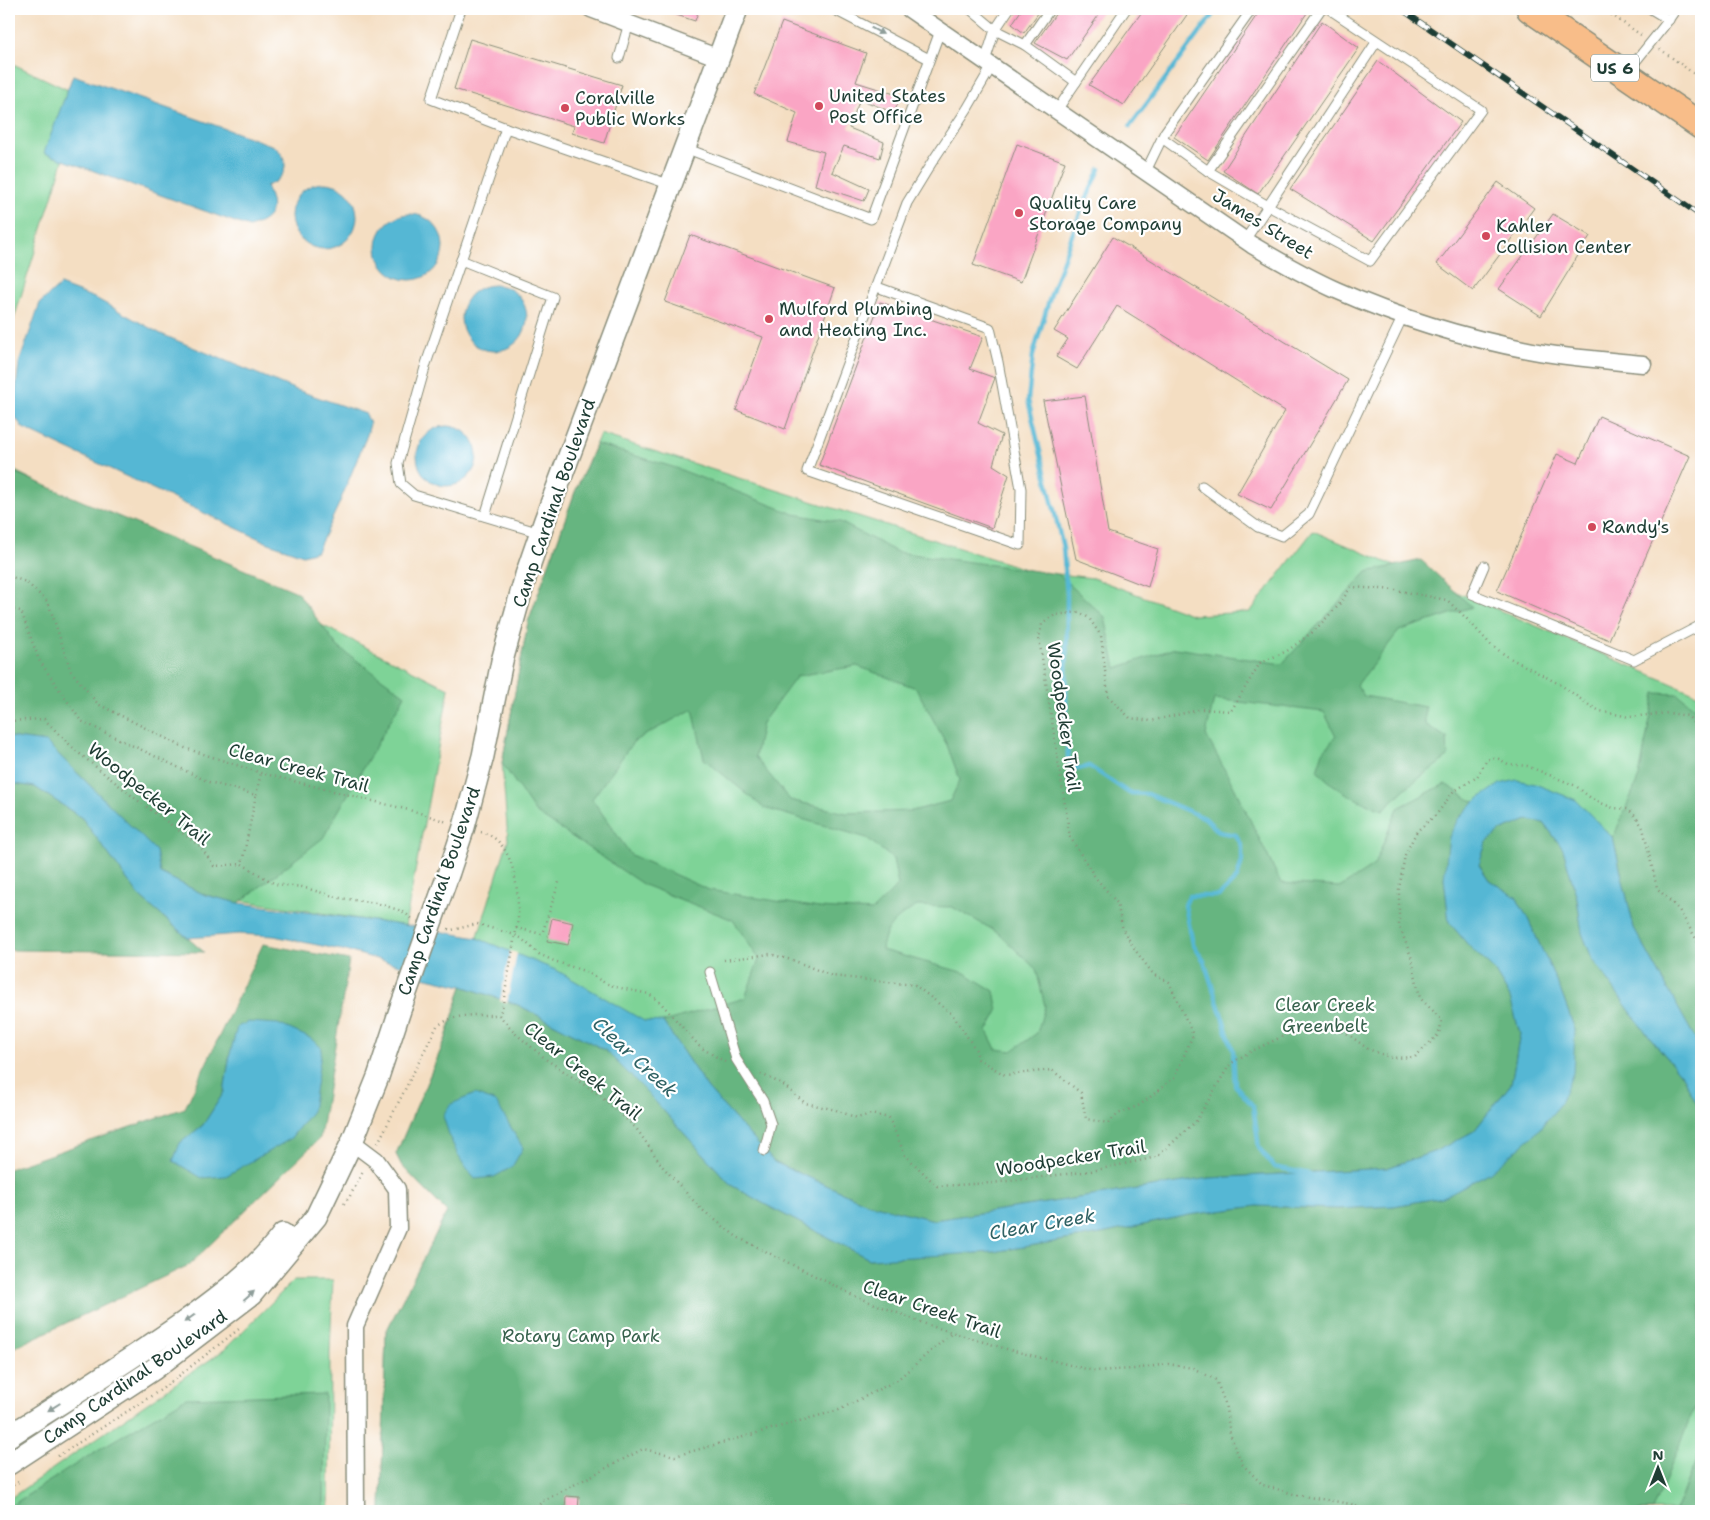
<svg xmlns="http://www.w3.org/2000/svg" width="1710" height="1520" font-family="'Shantell Sans',sans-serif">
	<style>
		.green { fill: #7ed397; stroke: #4e8866 }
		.forest { fill: #66b580; stroke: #42795a; fill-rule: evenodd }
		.water { fill: #55b7d4; stroke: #3a7a84 }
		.pier { fill: #f4dec2 }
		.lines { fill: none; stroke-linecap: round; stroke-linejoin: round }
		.stream { stroke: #55b7d4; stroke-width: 4.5 }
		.building { fill: #faa5c4 }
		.service-casing { stroke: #8a8e7b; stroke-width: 11 }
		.minor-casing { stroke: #8a8e7b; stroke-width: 19 }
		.tertiary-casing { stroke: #8a8e7b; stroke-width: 24 }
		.primary-casing { stroke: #8a8e7b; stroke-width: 29 }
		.path { stroke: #8a8e7b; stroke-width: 2.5; stroke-dasharray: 1 4; stroke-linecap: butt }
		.service { stroke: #fff; stroke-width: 9 }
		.minor { stroke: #fff; stroke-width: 16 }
		.tertiary { stroke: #fff; stroke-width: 21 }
		.primary { stroke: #f8bd89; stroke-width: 26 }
		.rail-casing { stroke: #1f3d34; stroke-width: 5.5 }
		.rail { stroke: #fff; stroke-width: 4; stroke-dasharray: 11; stroke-linecap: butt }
		.tertiary-bridge-casing { stroke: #8a8e7b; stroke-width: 24; stroke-linecap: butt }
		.tertiary-bridge { stroke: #fff; stroke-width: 21 }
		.oneway { fill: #8f9e9a }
		.poi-dot { fill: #d1495b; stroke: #fff; stroke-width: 2 }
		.labels { text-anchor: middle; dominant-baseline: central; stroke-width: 4.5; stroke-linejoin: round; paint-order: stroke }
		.shield { fill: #fff; stroke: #627771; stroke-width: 1 }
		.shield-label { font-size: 16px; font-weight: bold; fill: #1f3d34 }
		.poi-label { font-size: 18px; fill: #1f3d34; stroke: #fff; text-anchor: start }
		.street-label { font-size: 18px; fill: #1f3d34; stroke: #fff }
		.park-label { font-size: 18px; fill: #37624d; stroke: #fff }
		.water-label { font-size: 19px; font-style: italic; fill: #2f6264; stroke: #fff }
	</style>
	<rect width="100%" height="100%" fill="#fff"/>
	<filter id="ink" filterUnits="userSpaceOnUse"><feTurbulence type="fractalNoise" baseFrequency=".02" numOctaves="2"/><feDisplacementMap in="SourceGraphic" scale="10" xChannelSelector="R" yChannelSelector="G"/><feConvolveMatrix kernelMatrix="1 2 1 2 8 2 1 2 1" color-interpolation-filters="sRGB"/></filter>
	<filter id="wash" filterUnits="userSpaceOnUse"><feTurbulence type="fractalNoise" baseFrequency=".0096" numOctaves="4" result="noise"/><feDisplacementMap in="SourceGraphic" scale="20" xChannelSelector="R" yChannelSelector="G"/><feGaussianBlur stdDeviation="1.12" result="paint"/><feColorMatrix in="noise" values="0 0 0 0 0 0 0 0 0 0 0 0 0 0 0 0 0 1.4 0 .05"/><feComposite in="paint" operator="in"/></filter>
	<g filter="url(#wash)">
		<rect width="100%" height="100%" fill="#f4dec2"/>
		<!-- green -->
		<g class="green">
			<path d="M9,62l74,35 -74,238z"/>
			<path d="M600,434l466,148 -8,-8 35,4 100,37 57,-3 63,-81 388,165v753l-26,62h-1294l5,-179 61,-120 -45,-46 -6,-12 50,-116 62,-198 -6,-77 26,-141 47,-130z"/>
			<path d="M9,468l440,221 -44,237 -167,-26 -229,-160z"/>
			<path d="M294,1280h39l-3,71 -1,160h-320v-12l215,-149z"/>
		</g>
		<!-- forest -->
		<g class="forest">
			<path d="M596,444l80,24 118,46 46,8 57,30 161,22 47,43 11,51 59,-20 107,16 85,-92 54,-12 51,47 -73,24 -42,54 7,11 61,11v17l22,14 1,19 -41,30 -24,23c-25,-9 -48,-20 -66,-40l6,-18 13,-16 -12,-24 -110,-13 -8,36 29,54 46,94 60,4 33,-22 24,-57 47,-24 29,18 -16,17 -14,59 5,44 20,24 24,23 17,28 10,37 -9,50 -37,47 -38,20 -49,17 -177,10 -276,42 -67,-17 -93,-41 -66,-73 -45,-67 82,-24 14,-39 -26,-39 -89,-35 -109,-73 -33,-49 26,-141 47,-130zM857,666l59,22 31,57 13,35 -10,21 -38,10 -66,2 -56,-13 -35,-43 7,-34 35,-47zM693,709l11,50 60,49 103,30 26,21 5,26 -26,26 -53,-3 -110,-18 -78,-35 -39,-56 42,-58zM917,906l35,1 45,25 39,37 9,37 -8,27 -25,18 -16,-2 -9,-18 11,-20 -4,-20 -29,-18 -83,-23c3,-25 15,-32 35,-44z"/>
			<path d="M9,470l288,122 41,55 67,48 -82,143 -84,65 -34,-8 -45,-22 -4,-22 -110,-109 -37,-5z"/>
			<path d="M1655,693l22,1 19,14 2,46 3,9v286l-67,-121 -21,-90 26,-61z"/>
			<path d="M9,783l26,4 47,31 58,79 64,55 -195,-2z"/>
			<path d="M1528,820l16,3 19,26 14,49 5,35 10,25 48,67 43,52 18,34v280l-48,120h-1272l5,-179 61,-120 -45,-46 -6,-12 50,-116 16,-52 56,19 87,45 38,38 88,97 37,21 101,53 124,-7 108,-18 88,-19 68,-9 80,3 57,-3 49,-9 132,-167 -15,-41 -32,-70 -12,-22 -27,-17 -10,-16 7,-21 14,-12z"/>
			<path d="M263,944l86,16 -29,178 -131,127 -180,85v-181l176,-61zM238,1027l-12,149 -46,-33 23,-18 21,-33 6,-38z"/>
			<path d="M325,1394l-1,117h-315v-4l92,-59 85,-50z"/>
			<path d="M1701,1449v62h-26z"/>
		</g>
		<!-- water -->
		<g class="water">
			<path d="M73,75l201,71c18,14 13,33 -8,40 10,23 8,33 -17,41l-205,-74z"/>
			<circle cx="324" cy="216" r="33"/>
			<circle cx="410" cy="247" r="33"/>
			<circle cx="494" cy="318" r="33"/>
			<path d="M60,285l37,14 64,35 133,55 72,25 4,10 -3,11 -28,69 -22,47 -14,4 -37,-13 -243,-114 -10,-14 6,-51 21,-60z"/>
			<circle cx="447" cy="456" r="30"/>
			<path d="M9,737l37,5 110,109 4,22 45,22 34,8 178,24 60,11 81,33 86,50 19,1 45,67 66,73 93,41 67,17 276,-42 177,-10 49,-17 38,-20 37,-47 9,-50 -10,-37 -17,-28 -24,-23 -20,-24 -5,-44 5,-41 9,-18 16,-17 26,-18 17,-4 18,4 41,16 37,38 21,90 67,121v62l-18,-34 -43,-52 -48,-67 -10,-25 -5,-35 -14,-49 -19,-26 -16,-3 -28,11 -14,12 -7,22 10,15 27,17 12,22 32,70 15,41 -2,43 -14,33 -25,29 -45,38 -46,24 -49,9 -57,3 -80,-3 -68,9 -88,19 -108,18 -80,5 -44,2 -101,-53 -37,-21 -88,-97 -38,-38 -87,-45 -56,-19 -39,-9 -20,-11 -52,-14 -77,-16 -35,-2 -51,4 -48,-41 -58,-79 -47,-31 -26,-4z"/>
			<path d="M248,1022l30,2 32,14 12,10 -10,63 -22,28 -64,37 -24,2 -29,-17 7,-18 23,-18 21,-33 6,-38 7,-27z"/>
			<path d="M475,1094l21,8 27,46 -11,19 -18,10 -19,2c-17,-18 -25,-40 -32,-63l8,-12z"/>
		</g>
		<!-- pier -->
		<path class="pier" d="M510,951l7,2 -10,50 -7,-2z"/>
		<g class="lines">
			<!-- stream -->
			<g class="stream">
				<path d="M1130,126l87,-117"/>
				<path d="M1100,169l-20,44 -30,84 -17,58 -5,45 35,148 4,47 -1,115 2,51 10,8 11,-3 40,27 19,1 57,24 14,14 17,3 6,11v15l-5,17 -18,18h-30l-4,9 8,39 11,17 29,89 2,35 18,21 6,42 15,19 36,7"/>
			</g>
		</g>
		<g id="blocks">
			<!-- building -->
			<g class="building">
				<path d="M658,9h41l-4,12z"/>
				<path d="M1022,9h19l-17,24 -12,-9z"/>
				<path d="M1059,9h44l-36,51 -32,-17z"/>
				<path d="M1144,9h47l-67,96 -35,-20z"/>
				<path d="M1261,9h38l8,4 -99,147 -34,-23z"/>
				<path d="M1322,21l37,27 -101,146 -35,-23z"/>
				<path d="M782,22l84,31 -10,29 45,14 -7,17 -34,-14 -11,29 35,14 -4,16 -36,-12 -12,26 37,17 -5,12 -49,-16 9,-33 -36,-10 9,-29 -43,-19z"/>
				<path d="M470,39l152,46 -18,58 -32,-10 2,-7 -120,-37z"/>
				<path d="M1378,61l83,61 -87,119 -84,-52z"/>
				<path d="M1017,144l48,18 -44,120 -48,-17z"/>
				<path d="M1498,182l36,26 -61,83 -36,-27z"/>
				<path d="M1553,214l37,22 -49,80 -42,-27z"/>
				<path d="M690,235l145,53 -50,141 -49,-19 27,-73 -98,-35z"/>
				<path d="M1113,237l235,143 -77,130 -34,-16 48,-83 -168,-105 -40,63 -21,-12 12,-18 -14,-8z"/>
				<path d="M880,302l103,35 -13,32 25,9 -17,45 24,12 -9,30 16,10 -17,53 -173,-63z"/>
				<path d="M1085,396l23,136 50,17 -10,38 -72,-28 -33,-158z"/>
				<path d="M1599,416l91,40 -81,184 -112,-49 60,-137 21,9z"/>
				<path d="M552,918l21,5 -5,22 -21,-4z"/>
				<path d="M566,1496l13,1 -1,13 -13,-1z"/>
			</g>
		</g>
	</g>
	<g filter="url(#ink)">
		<use href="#blocks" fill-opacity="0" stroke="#8a8e7b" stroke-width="1"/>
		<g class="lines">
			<!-- service casing -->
			<g class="service-casing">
				<g id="service">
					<path d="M461,9l-30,90 75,29"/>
					<path d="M833,9l96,50"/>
					<path d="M970,9l25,21 14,-21"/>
					<path d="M1050,9l-25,36 51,37"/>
					<path d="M1329,9l152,101 -111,151 -102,-55 109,-165"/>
					<path d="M1651,9l18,11"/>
					<path d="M619,58l10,-35"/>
					<path d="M985,61l10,-31 30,15"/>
					<path d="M1627,72l37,-46 12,-17"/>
					<path d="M1057,110l69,-101"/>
					<path d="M1162,138l46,33"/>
					<path d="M685,148l186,71 69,-188"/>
					<path d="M1146,171l19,-39 87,-123"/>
					<path d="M1245,240l23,-34 -60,-35 113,-162"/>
					<path d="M461,260l92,37 -68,219"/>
					<path d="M877,287l113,41 8,34 23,127 -1,56 -213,-74 100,-268 25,-41 35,-53 25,-43"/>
					<path d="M1202,486l56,41 24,9 27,-22 94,-198"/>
					<path d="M540,533l-126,-38 -13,-11 -3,-21 28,-99 80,-236 165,57"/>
					<path d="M1484,566l-12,28 162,66 67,-35"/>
					<path d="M710,972l26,87 27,42 8,23 -7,27"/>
				</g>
			</g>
			<!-- minor casing -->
			<g class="minor-casing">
				<g id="minor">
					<path d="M591,9l128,49"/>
					<path d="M909,9l343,236c27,16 55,32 84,45 63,28 129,48 197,61 35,7 73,9 110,13"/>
					<path d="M352,1142l24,18 21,29 1,39 -43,98 1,185"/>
				</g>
			</g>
			<!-- tertiary casing -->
			<g class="tertiary-casing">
				<g id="tertiary">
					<path d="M449,872l15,-45 19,-71 19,-95 24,-86 19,-55 192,-511"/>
					<path d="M9,1436c59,-37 118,-74 175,-114 36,-26 72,-53 99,-88"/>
					<path d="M9,1464l145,-95 97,-74 65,-78 36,-75 26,-65 23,-70"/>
				</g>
			</g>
			<!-- primary casing -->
			<g class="primary-casing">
				<path id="primary" d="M1530,9l171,117"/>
			</g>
			<!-- path -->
			<g class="path">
				<path d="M1603,9l38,26"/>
				<path d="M1660,49l41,30"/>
				<path d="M9,576l17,6 22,20 23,69 27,33 87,44 76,25 156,39 30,10"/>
				<path d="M9,609l12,2 18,49 42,61 128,61 47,13 -14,69"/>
				<path d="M9,721l35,-2 31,31 61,49 64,47 14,20 28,-2"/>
				<path d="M256,795l5,-22"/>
				<path d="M481,832c31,7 37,51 37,78 1,10 -2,20 -4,30 -3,23 -8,46 -12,69l-3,5"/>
				<path d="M242,864l33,20 27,3 38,11 36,5 26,8 12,9"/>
				<path d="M516,928l26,6 18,-55"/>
				<path d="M448,929l4,1 25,-6 38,11 6,3 18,16 15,7 30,10 21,12 11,4 33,7 11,8 40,45 25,15"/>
				<path d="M724,960l46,-6 25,7 37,15 83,9 37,29 24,36 2,9 27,16 47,-5 29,23 5,26 22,4 10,-9 22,-9 34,-27 19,-43 -24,-53 -15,-7 -16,-21 -15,-24 -6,-27 -22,-26 -25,-40 -31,-199 3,-14 13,-9 24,-3 10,6 12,18 7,60 22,22 21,3 51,-12 29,2 29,-48 27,-12 27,-20 24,-25 13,-19 45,3 51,10 19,18 25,27 17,12 53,28 28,20 11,6 29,6 40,-4 19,3 10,13 3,12"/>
				<path d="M499,1015l17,19 31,26 51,34 38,34 27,39 37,41 37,29 118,59 73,29 82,25 84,21 40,-2 34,-5 25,4 23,12 9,23 5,31 12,30 21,21 34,10 54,9 16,7"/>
				<path d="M761,1074l21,10 23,19 31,7 21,8 14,-4 18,4 16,37 32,31 55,-3 99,-12 66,-14 39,-36 34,-57 18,-11 56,-27 24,-1 20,9 20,15 24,9 23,-1 24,-23 3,-14 -22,-22 -8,-39 -13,-34v-36l6,-34 12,-24 20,-17 16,-22 24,-15 10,-17 6,-2 6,1 9,5 19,2 15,6 34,14 16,13 21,9 15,1 9,9 6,10 14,60 22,22 22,37"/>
				<path d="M378,1143l59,-117c19,-13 39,-11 62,-11"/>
				<path d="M344,1204l6,-8 14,-26"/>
				<path d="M58,1456l104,-67 77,-60"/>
				<path d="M9,1488l11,-7"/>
				<path d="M532,1511l11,-10 100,-52 32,7 164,-46 58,-30 55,-47"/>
			</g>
			<!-- service -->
			<use href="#service" class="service"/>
			<!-- minor -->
			<use href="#minor" class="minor"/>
			<!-- tertiary -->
			<use href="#tertiary" class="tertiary"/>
			<!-- primary -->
			<use href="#primary" class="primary"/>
			<!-- rail casing -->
			<g class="rail-casing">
				<path id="rail" d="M1401,9l300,207"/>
			</g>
			<!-- rail -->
			<use href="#rail" class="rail"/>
			<!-- tertiary-bridge casing -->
			<g class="tertiary-bridge-casing">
				<path id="tertiary-bridge" d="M401,1007l48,-135"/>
			</g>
			<!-- tertiary-bridge -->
			<use href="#tertiary-bridge" class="tertiary-bridge"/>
		</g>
		<!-- one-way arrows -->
		<defs><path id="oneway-solid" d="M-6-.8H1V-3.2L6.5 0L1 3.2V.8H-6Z" transform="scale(1.25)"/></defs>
		<g class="oneway">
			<use href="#oneway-solid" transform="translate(877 31) rotate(28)"/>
			<use href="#oneway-solid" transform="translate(249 1296) rotate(-42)"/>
			<use href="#oneway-solid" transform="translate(190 1318) rotate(144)"/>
			<use href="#oneway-solid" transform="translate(54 1407) rotate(148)"/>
		</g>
	</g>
	<!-- markers -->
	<g class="poi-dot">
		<circle cx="819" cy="106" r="5"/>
		<circle cx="565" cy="108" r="5"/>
		<circle cx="1019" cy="213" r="5"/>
		<circle cx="1486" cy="236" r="5"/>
		<circle cx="769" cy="319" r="5"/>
		<circle cx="1592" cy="527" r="5"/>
	</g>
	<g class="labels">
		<!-- shield labels -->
		<rect class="shield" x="1591" y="54.5" width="48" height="27" rx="4"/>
		<g class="shield-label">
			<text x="1615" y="68">US 6</text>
		</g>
		<!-- poi labels -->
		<g class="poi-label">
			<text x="829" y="96">United States<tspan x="829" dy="21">Post Office</tspan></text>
			<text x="575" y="98">Coralville<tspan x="575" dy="21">Public Works</tspan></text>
			<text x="1029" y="203">Quality Care<tspan x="1029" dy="21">Storage Company</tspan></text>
			<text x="1496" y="226">Kahler<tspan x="1496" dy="21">Collision Center</tspan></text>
			<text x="779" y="309">Mulford Plumbing<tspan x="779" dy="21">and Heating Inc.</tspan></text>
			<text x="1602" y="527">Randy's</text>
		</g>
		<!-- street labels -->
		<g class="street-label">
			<text transform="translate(1263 224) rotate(32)">James Street</text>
			<text transform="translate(554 503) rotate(-71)">Camp Cardinal Boulevard</text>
			<text transform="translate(1064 717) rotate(82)">Woodpecker Trail</text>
			<text transform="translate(299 768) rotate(15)">Clear Creek Trail</text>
			<text transform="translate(149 794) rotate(39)">Woodpecker Trail</text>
			<text transform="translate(439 891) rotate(-71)">Camp Cardinal Boulevard</text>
			<text transform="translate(583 1071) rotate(39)">Clear Creek Trail</text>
			<text transform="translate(1071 1158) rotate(-9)">Woodpecker Trail</text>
			<text transform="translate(932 1309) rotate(19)">Clear Creek Trail</text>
			<text transform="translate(135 1377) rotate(-35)">Camp Cardinal Boulevard</text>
		</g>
		<!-- park labels -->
		<g class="park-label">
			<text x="1325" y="1005">Clear Creek<tspan x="1325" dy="21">Greenbelt</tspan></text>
			<text x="581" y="1336">Rotary Camp Park</text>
		</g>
		<!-- water labels -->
		<g class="water-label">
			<text transform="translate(635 1057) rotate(43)">Clear Creek</text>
			<text transform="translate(1042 1224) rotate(-10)">Clear Creek</text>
		</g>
	</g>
	<!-- margin -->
	<rect width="1710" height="1520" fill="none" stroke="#fff" stroke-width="30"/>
	<!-- north arrow -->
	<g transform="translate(1658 1468)" stroke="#ffffff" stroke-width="4" paint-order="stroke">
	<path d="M0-4L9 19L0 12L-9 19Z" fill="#1f3d34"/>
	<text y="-8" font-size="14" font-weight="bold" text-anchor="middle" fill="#1f3d34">N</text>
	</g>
</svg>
